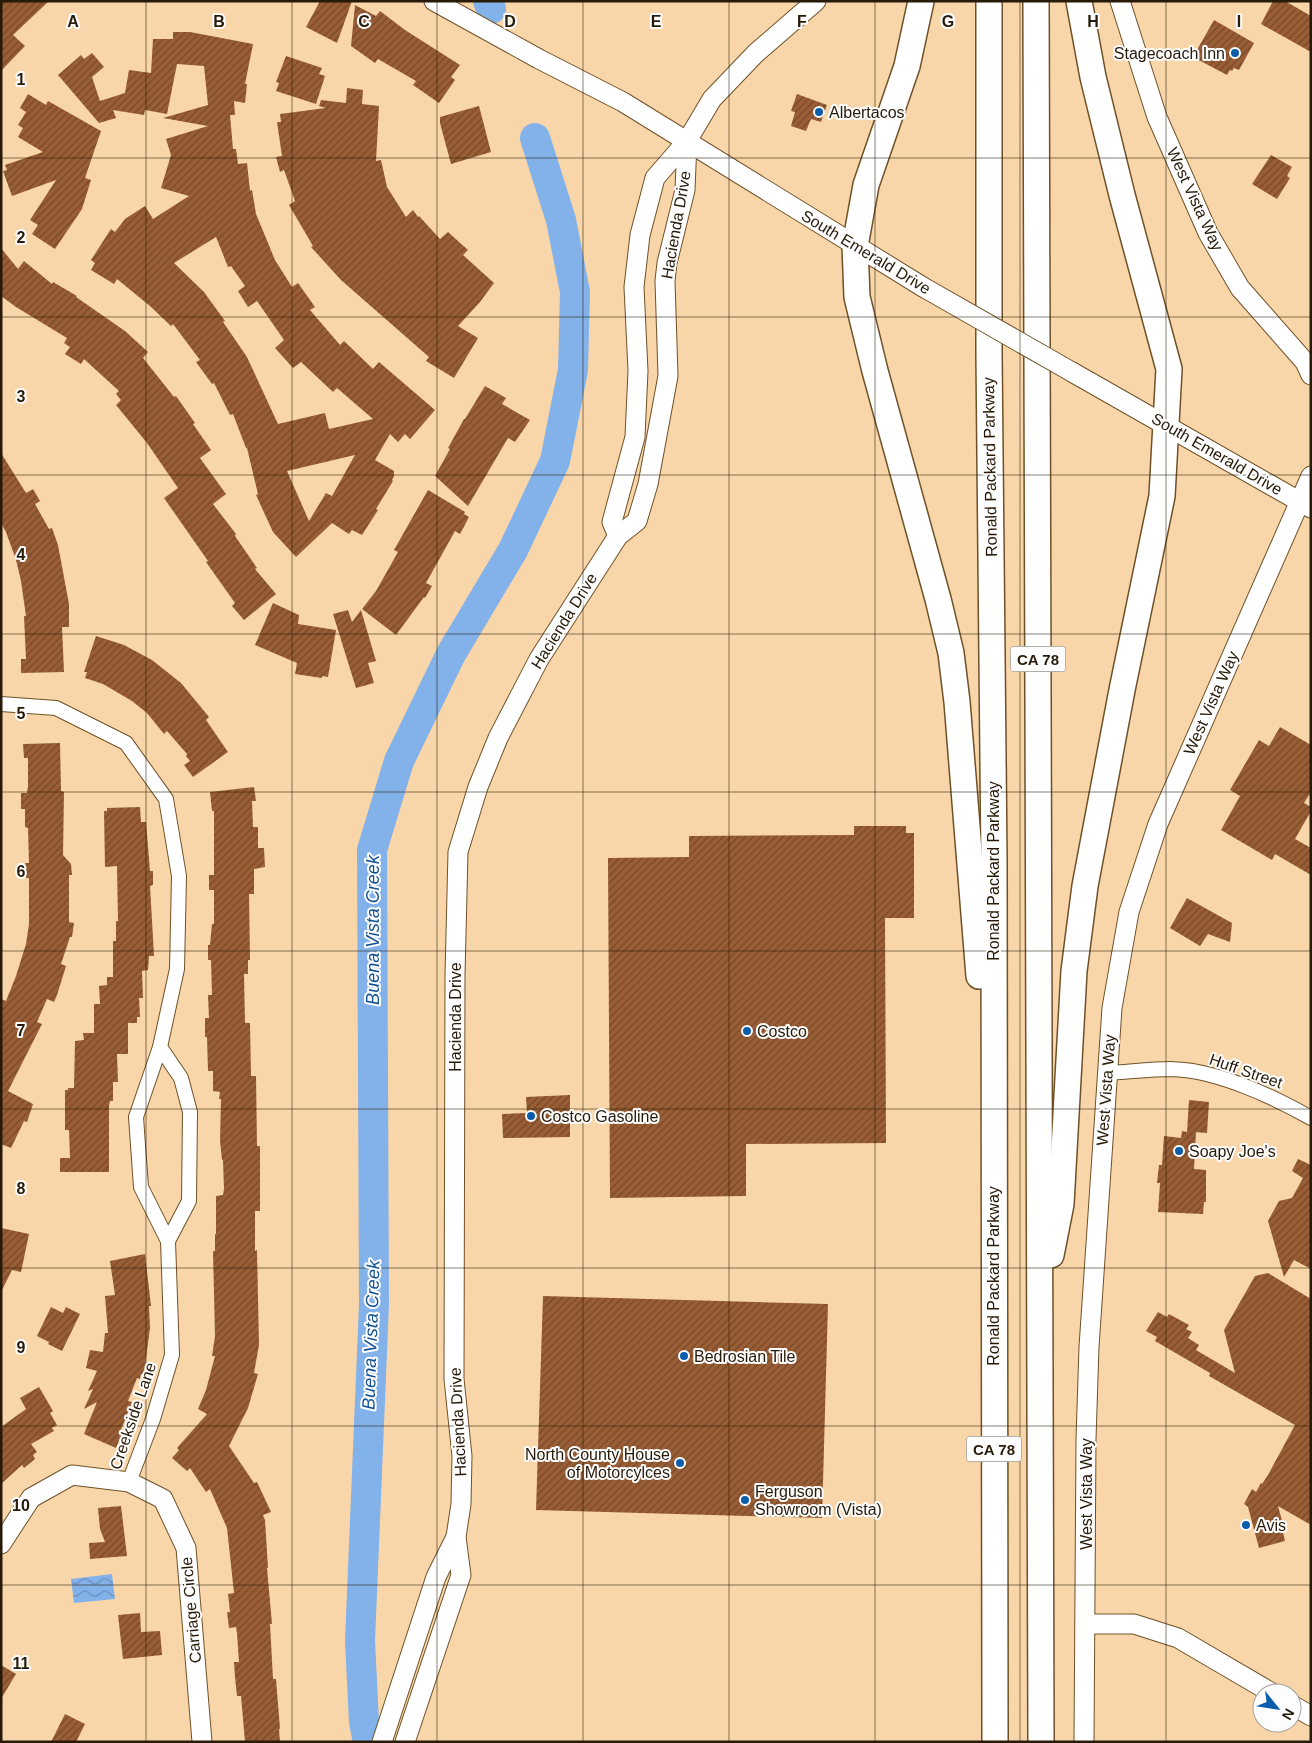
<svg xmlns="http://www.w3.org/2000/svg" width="1312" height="1743" font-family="Helvetica,sans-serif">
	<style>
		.water { fill: url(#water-waves) }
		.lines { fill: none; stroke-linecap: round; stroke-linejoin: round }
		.river { stroke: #83b1e9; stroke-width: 30 }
		.building { fill: url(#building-hatch); fill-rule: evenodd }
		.street-casing { stroke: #6f5127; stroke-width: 16 }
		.secondary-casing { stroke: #6f5127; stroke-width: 21 }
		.highway-casing { stroke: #6f5127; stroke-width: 28 }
		.street { stroke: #fff; stroke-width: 14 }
		.secondary { stroke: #fff; stroke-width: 19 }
		.highway { stroke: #fff; stroke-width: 25 }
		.secondary-bridge-casing { stroke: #6f5127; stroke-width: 21; stroke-linecap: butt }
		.secondary-bridge { stroke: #fff; stroke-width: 19 }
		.grid { fill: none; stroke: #271a08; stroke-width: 1; stroke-opacity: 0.55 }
		.poi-dot { fill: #0b5caa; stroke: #fdfdfd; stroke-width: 2 }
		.labels { text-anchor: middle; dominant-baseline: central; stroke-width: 4; stroke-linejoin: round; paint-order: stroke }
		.shield { fill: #fdfdfd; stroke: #675e52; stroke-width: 1 }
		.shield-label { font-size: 15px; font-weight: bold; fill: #271a08 }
		.poi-label { font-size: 16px; fill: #271a08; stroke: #fdfdfd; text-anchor: start }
		.street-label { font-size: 16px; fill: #271a08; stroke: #fdfdfd }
		.water-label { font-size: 18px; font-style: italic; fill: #105093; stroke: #fdfdfd }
		.grid-label { font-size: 16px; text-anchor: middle; font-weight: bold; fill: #271a08; stroke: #fdfdfd; stroke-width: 4; stroke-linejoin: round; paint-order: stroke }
	</style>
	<defs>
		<pattern id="water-waves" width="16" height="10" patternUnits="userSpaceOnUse" patternTransform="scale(1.25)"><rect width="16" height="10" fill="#83b1e9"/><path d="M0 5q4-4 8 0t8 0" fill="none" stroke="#6b8fbb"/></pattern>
		<pattern id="building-hatch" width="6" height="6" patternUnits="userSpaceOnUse" patternTransform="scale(1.25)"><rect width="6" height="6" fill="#995e36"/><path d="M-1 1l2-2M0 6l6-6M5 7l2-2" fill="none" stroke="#764829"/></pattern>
	</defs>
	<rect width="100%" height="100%" fill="#f9d6a9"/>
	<!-- water -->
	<path class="water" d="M112,1574l3,25 -41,4 -3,-24z"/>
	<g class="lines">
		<!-- river -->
		<g class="river">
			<path d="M488,1l3,8"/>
			<path d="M368,1742l-4,-20 -4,-81 14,-337 -2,-454 27,-89 52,-107 62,-104 42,-89 18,-91 2,-78 -14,-72 -26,-82"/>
		</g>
	</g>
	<!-- building -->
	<g class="building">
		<path d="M1,1h48l-36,34 12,11 -24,25z"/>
		<path d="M320,1h32l-15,42 -31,-16z"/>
		<path d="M1273,1h12l26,15v36l-50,-28z"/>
		<path d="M355,5l21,11 4,-5 25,19 55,35 -9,12 4,3 -16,23 -26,-18 3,-4 -38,-22 -3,4 -24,-17z"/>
		<path d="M1214,20l40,23 -15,27 -5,-2 -2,3 -2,-1 -3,5 -34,-18z"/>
		<path d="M173,32h17l63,12 -8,40h2l-2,19 -11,-2 1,14h-5l3,34h3l2,15 9,-1 3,28 2,-1 4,24 19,46 17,27 6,-4 17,24 -5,3 30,35 4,-4 29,28 6,-7 56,48 -25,29 -5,-5 -7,8 -8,-8 -15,26 19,11v5l-2,4 1,1 -17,28 2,1 -16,25 -10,-5 -3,4 -17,-11 -36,34 -23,-25 -17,-37 2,-1 -11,-46h-1l-13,-34 -3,1 -16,-32 -2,1 -16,-22 4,-2 -27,-36 -2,2 -21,-20 -33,-27 -3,5 -23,-14 4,-7 -4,-3 20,-31 4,3 10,-13 20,-13 8,13 36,-23 -28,-8 10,-33 -5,-16 42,-13 -45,-8 45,-13 -4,-39 -27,-2 -10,50 -22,-4 -1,5 -31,-5 3,8 -17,5 -41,-48 23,-20 3,4 8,-6 12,14 -12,10 8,24 25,-8 4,-23 22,3 2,-34h20zM216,237l12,30 3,-1 14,20 -7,5 10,16 9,-6 27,39 -9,8 18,20 8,-6 32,30 4,-4 36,31 -44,10 -4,-16 -47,11 -31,-67 -24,-35 2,-1 -21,-29 -30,-29zM355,455l-23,41 -6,-3 -17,28 -22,-50z"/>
		<path d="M286,56l36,12 -3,6 6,2 -9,28 -40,-13 3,-8 -3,-1z"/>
		<path d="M347,88l16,2 -1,14 17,2 -3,55 5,-1 6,27 19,30 7,-7 5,7 1,-1 21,23 8,-7 20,18 -5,5 31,28 -14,19 -22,24 20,12 -24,40 -28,-17 3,-4 -88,-77 -30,-33 2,-1 -24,-41 6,-4 -11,-31 -4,2 -4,-15 6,-1 -5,-34h4l-1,-8 46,-6 -7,-2 2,-6 25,3z"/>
		<path d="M28,94l18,11 2,-4 53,30 -16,47 6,2 -9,29 -27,40 -23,-15 6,-9 -8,-5 26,-40 -44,16 -9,-25 4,-1 -2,-5 38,-13 -25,-15 5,-9 -5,-3 8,-13 -6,-4z"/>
		<path d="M797,94l30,11 -6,17 -10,-3 -5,12 -15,-5 4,-14 -4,-1z"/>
		<path d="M479,106l12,46 -40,12 -11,-41v-6z"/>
		<path d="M1271,155l21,12 -5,9 3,2 -13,21 -25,-15z"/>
		<path d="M1,248l17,21 6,-8 28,23 1,-2 24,14 -1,1 49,34 23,21 -5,6 31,39 2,-1 19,27 -2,1 18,26 -11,8 26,36 -13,10 23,30 -1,2 22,32 -2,1 21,25 -32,26 -12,-14 3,-3 -29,-41 2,-1 -44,-63 14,-10 -31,-45 -31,-38 5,-5 -5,-6 3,-3 -35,-32 -3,5 -16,-10 5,-7 -6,-4 3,-5 -51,-31 -15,-11z"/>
		<path d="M485,386l21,12 -4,6 28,16 -15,22 -7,-4 -40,68 -33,-30 15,-27 -2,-1 16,-29h1z"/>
		<path d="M1,453l25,40 7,-4 7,12 -5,3 14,25 3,-1 6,17 11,59v23h-7l2,45 -43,1v-14h5l-2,-43h2l-5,-35 -5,-21 -10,-28 -5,-9z"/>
		<path d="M428,490l37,22 -1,2 5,3 -9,17 -5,-3 -29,52 6,3 -7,12 -1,-1 -28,38 -34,-26 14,-18 22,-39 -4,-2z"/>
		<path d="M273,603l26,12 -1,9 38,6 -8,47 -6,-1v2l-27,-4 2,-11 -42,-18z"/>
		<path d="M348,610l4,12 9,-12 15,51 -8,2 6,20 -18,5 -23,-74z"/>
		<path d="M96,636l28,9 28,15 29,23 28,34 -3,3 22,32 -35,25 -9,-12 6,-4 -4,-5 1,-2 -20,-23 -3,3 -17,-21 -15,-12 -29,-17 -18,-6 2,-6h-3z"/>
		<path d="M1280,727l31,18v47l-7,11 7,4v4l-16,28 16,9v27l-36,-21 -3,6 -51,-30 19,-34 -10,-6 29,-50 10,6z"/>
		<path d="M60,743l1,48 3,1 -1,63 8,9 1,11h-3v47l5,1 -2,14h-2l-9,27 5,2 -9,29 -3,7 -7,-3 -10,23 5,2 -34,67 25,13 -6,18 -3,-1 -13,27 -10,-4v-145l5,2 10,-25 10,-32 3,-20v-46h-3l-1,-15h4l-1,-35 -3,-1v-18h-4v-16h6l1,-7v-28h-4l-1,-14z"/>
		<path d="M254,787l2,14h-4l1,26h5v21h6l1,19 -11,2v25h-5l1,66h-2v14h-4l1,49h5l1,53h5l1,70h3v65h-5v40l2,-1 2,95 -5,28 4,1 -10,34 -19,38 25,37 3,-1 14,30 -8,3 2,5 3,48h-1l5,56h-2l3,55h3l4,50h-1l1,13h-35l-4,-46h-4l-2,-19 -1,-15h5l-2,-29 -1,-6 -7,1 -2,-16h3l-2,-18 6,-1 -7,-65 -17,-39 -4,3 -16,-24 -3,3 -15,-13 7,-8 -2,-2 30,-34 -9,-5 8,-19 9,-34h-3l3,-20 -2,-85h2v-17h1v-38l7,-1 1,-6 -1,-29h-1l-2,-19 1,-42h-2l1,-7 -7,-1v-20h-5l-1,-34h-2v-19h4l-1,-23h4l-1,-35h-3v-15h2l2,-21h2v-34h-5v-15h5v-64h-2l-2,-19z"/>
		<path d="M140,807l1,15h5l4,49h3v14l-3,1 4,70h-5l-1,14 -6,1 1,27h-4l1,19h-3v6h-9v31h-11l1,28h-5v19h-3l-1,5v66h-49v-14h10l-1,-28h-4v-40h3v-2h6l1,-47 9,-1 -1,-7h11v-29h6l-1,-18 8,-1v-8h6v-36h3v-20h2l-1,-55 -12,1 -1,-56h3v-3z"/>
		<path d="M854,826h52v7h8v85h-29l1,225 -140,1v52l-136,2 -2,-340 81,-1v-21l165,-1z"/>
		<path d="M1187,898l45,25 -2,19 -22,-8 -8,12 -30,-18z"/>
		<path d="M570,1095v42l-67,1 -1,-24 25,-1 -1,-16z"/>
		<path d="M1189,1100l20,2 -2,31 -12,-1h1l-2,37 12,1v32h-2l-1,12 -45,-2 2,-29h-3l2,-18h3l2,-29 17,2 1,-7 5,1z"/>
		<path d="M1298,1159l13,6v104l-17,-9 -10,17 -16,-56 11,-20 13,-3 11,-20 -11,-7z"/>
		<path d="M1,1228l28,6 -8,38 -9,-2 -11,22z"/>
		<path d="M145,1254l6,52h-2l1,22 -5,38 -2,8h-2l-1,5 -3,-1 -9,23 4,1 -12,30 2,1 -6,15 -32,-14 13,-32 -13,7 9,-20 -5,2 9,-20 -11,-3 4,-18 13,2 2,-19h3l-3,-37 10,-1 -5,-34z"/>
		<path d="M1268,1273l43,26v226l-33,-19 7,26h-2l2,9 -26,7 -11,-41 -4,-3 8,-15 4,3 5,-9 1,1 6,-9 27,-50 -86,-49 1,-3 -55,-32 2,-4 -11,-6 12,-19 9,5 2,-3 20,11 -3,4 6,3 -4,6 11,7 -3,5 39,23 -11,-43 31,-54z"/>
		<path d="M543,1296l285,8 -6,214 -286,-8z"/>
		<path d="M51,1307l12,6 3,-6 14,7 -18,37 -14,-7 1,-2 -12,-6z"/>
		<path d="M39,1387l14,24 -3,2 7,12 -5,3 2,3 -23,13 6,8 -4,3 2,4 -11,9 -2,-3 -21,19v-57l25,-18 -6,-11z"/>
		<path d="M121,1506l6,50 -37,3 -1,-16 16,-1 -5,-13 -2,-21z"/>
		<path d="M140,1613l1,19 19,-1 2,24 -39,4 -5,-44z"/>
		<path d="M1,1665l15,9 -15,25z"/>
		<path d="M65,1714l20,10 -9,18h-25z"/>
	</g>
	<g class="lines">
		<!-- street casing -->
		<g class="street-casing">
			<g id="street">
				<path d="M1,704l55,4 70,35 40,56 13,77 -2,93 -17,78 -24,70 5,70 27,54 4,114 -19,64 -24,63"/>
				<path d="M160,1047l21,31 9,34 -1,89 -21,40"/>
				<path d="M1106,1073c22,-1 44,-4 65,-4 45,1 101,27 140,49"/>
			</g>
		</g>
		<!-- secondary casing -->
		<g class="secondary-casing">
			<g id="secondary">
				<path d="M434,1l105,58 84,43 300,185"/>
				<path d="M1120,1l37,116 51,116 32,55 65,74 6,13"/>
				<path d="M1072,372l239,136"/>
				<path d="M618,536l-6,-14 23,-85 3,-66 -4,-84 6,-52 15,-57 32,-37 25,-42 44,-46 60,-52"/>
				<path d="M1,1544l30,-46 41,-23 57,7 34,17 23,49 16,194"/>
				<path d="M1085,1624h49l44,14 94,55"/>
				<path d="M1292,1705l19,11"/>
				<path d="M382,1742l54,-165 20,-40"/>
				<path d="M405,1742l56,-167 -5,-38 5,-33 1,-48 -8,-77 1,-404 3,-123 20,-65 20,-49 41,-79 79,-123 19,-15 11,-37 20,-108 -3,-95 2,-18 18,-73 2,-49"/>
				<path d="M1084,1742l2,-303 3,-92 23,-339 17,-96 29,-88 153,-348"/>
			</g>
		</g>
		<!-- highway casing -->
		<g class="highway-casing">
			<g id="highway">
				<path d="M921,1l-14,65 -41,119 -11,61 2,51 18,74 63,228 13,54 6,49 22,274"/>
				<path d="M989,1v352l5,507 1,882"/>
				<path d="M1036,1l5,1741"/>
				<path d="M1051,1255l10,-51 13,-233 11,-85 37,-196 40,-194 7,-127 -47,-174 -29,-118 -14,-76"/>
			</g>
		</g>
		<!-- street -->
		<use href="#street" class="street"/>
		<!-- secondary -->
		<use href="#secondary" class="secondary"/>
		<!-- highway -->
		<use href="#highway" class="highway"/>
		<!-- secondary-bridge casing -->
		<g class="secondary-bridge-casing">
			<path id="secondary-bridge" d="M923,287l149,85"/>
		</g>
		<!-- secondary-bridge -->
		<use href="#secondary-bridge" class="secondary-bridge"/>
	</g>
	<!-- grid -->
	<path class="grid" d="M146,1v1741M292,1v1741M437,1v1741M583,1v1741M729,1v1741M875,1v1741M1020,1v1741M1166,1v1741M1,158h1310M1,317h1310M1,475h1310M1,634h1310M1,792h1310M1,951h1310M1,1109h1310M1,1268h1310M1,1426h1310M1,1585h1310"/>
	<!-- markers -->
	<g class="poi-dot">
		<circle cx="1235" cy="53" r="5"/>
		<circle cx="819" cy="112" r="5"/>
		<circle cx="747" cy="1031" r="5"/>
		<circle cx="531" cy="1116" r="5"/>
		<circle cx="1179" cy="1151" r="5"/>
		<circle cx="684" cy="1356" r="5"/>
		<circle cx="680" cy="1463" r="5"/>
		<circle cx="745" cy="1500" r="5"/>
		<circle cx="1246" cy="1525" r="5"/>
	</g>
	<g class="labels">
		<!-- shield labels -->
		<g class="shield">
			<rect x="1010.5" y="646.5" width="55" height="25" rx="4"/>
			<rect x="966.5" y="1436.5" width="55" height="25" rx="4"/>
		</g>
		<g class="shield-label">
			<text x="1038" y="659">CA 78</text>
			<text x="994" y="1449">CA 78</text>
		</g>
		<!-- poi labels -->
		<g class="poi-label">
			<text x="1225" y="53" text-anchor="end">Stagecoach Inn</text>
			<text x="829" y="112">Albertacos</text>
			<text x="757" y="1031">Costco</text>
			<text x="541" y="1116">Costco Gasoline</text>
			<text x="1189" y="1151">Soapy Joe's</text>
			<text x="694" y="1356">Bedrosian Tile</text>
			<text x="670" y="1454" text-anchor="end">North County House<tspan x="670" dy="18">of Motorcylces</tspan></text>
			<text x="755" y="1491">Ferguson<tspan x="755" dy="18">Showroom (Vista)</tspan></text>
			<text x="1256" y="1525">Avis</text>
		</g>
		<!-- street labels -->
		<g class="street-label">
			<text transform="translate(1195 199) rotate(65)">West Vista Way</text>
			<text transform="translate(676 225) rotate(-80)">Hacienda Drive</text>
			<text transform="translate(866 252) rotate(31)">South Emerald Drive</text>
			<text transform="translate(1217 454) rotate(30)">South Emerald Drive</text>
			<text transform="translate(990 467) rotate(-91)">Ronald Packard Parkway</text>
			<text transform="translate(564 621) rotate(-58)">Hacienda Drive</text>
			<text transform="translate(1211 703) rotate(-66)">West Vista Way</text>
			<text transform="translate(993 871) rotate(-90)">Ronald Packard Parkway</text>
			<text transform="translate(455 1017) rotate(-90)">Hacienda Drive</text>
			<text transform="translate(1246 1071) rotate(19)">Huff Street</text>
			<text transform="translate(1106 1090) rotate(-86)">West Vista Way</text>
			<text transform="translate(993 1276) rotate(-90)">Ronald Packard Parkway</text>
			<text transform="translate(133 1416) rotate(-71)">Creekside Lane</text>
			<text transform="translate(458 1422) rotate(-93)">Hacienda Drive</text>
			<text transform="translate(1086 1494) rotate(-90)">West Vista Way</text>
			<text transform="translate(191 1610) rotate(-95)">Carriage Circle</text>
		</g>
		<!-- water labels -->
		<g class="water-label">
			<text transform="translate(373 930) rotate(-90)">Buena Vista Creek</text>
			<text transform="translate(371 1335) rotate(-88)">Buena Vista Creek</text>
		</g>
	</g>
	<g class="grid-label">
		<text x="73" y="27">A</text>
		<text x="219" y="27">B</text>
		<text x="364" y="27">C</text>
		<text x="510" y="27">D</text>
		<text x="656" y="27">E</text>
		<text x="802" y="27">F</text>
		<text x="948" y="27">G</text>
		<text x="1093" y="27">H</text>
		<text x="1239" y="27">I</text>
		<text x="21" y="85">1</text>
		<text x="21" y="243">2</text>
		<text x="21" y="402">3</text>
		<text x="21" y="560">4</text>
		<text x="21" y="719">5</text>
		<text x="21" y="877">6</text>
		<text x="21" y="1036">7</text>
		<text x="21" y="1194">8</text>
		<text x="21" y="1353">9</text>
		<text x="21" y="1511">10</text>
		<text x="21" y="1669">11</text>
	</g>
	<!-- border -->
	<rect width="1312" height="1743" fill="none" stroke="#271a08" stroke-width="5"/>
	<!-- north arrow -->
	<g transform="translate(1277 1708) rotate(120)"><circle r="24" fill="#fdfdfd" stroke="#a7a29b"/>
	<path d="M0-4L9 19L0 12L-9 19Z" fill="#0b5caa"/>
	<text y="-8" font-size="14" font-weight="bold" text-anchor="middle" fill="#271a08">N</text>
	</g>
</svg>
